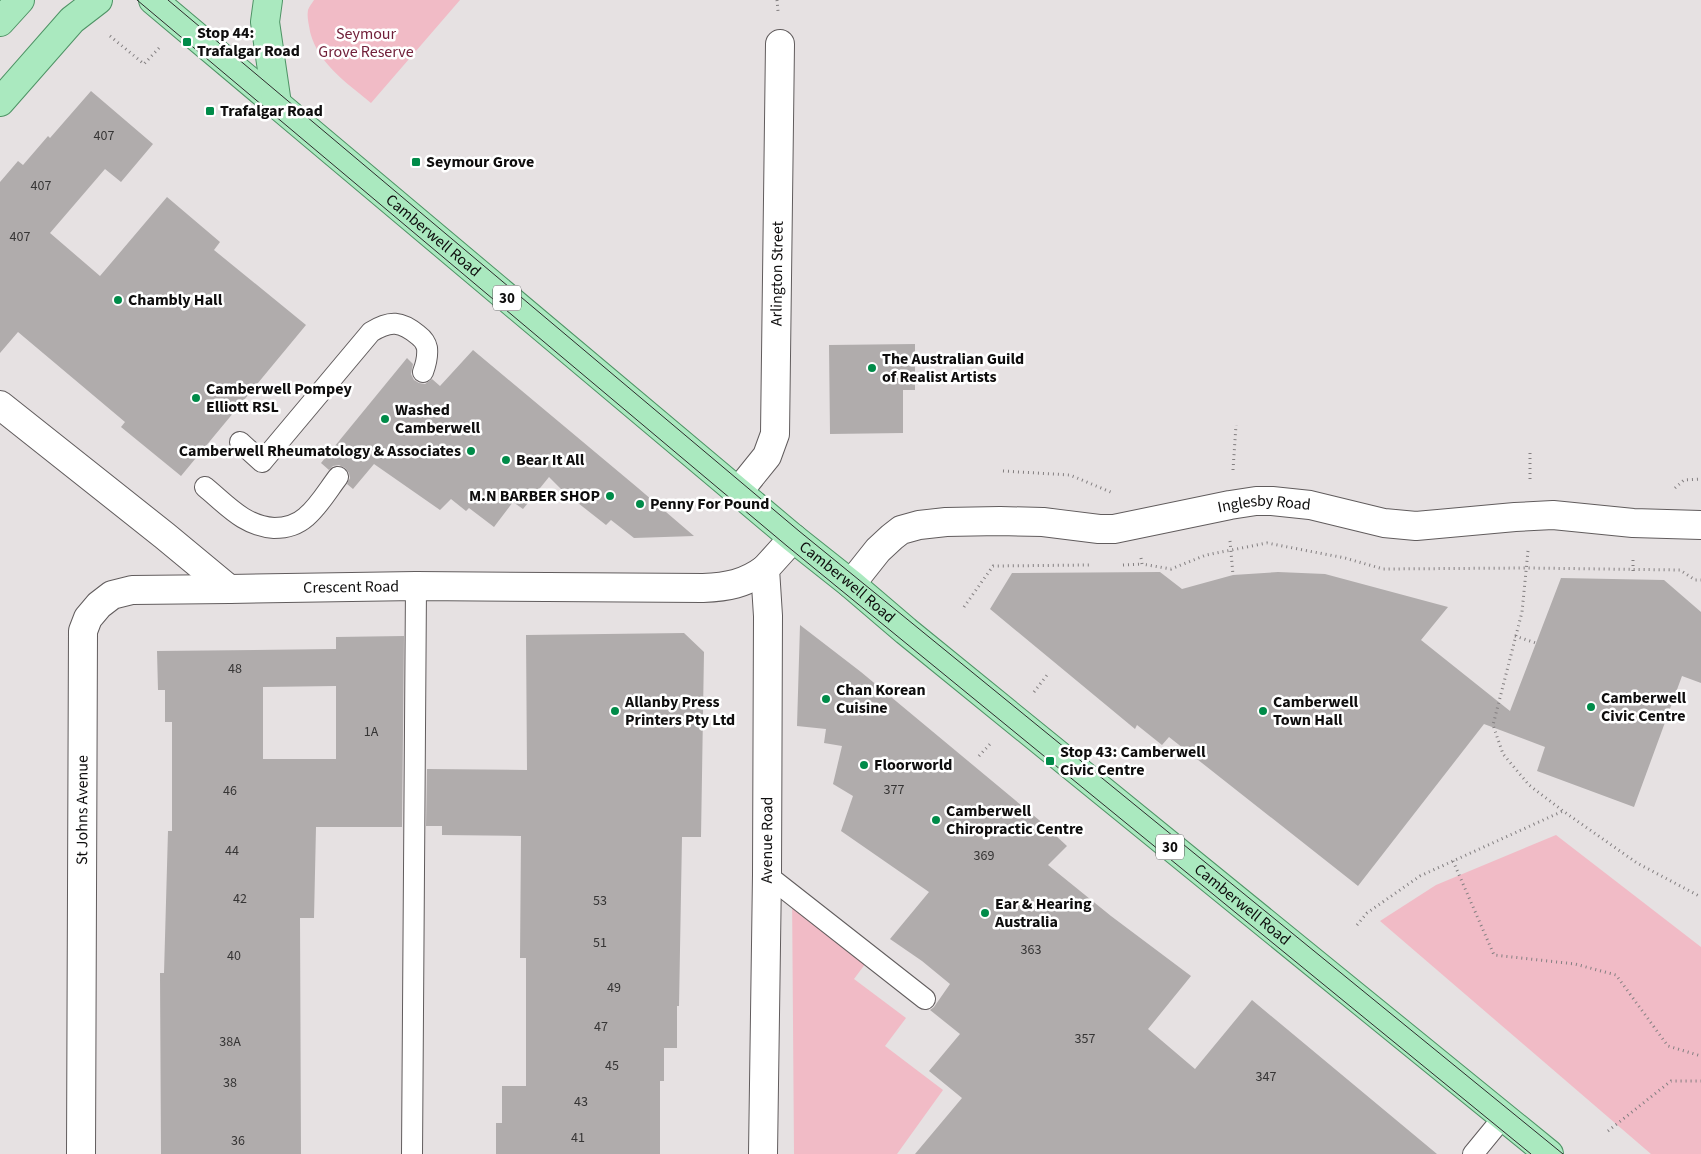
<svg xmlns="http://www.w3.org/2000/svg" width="1701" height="1154" font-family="'Source Sans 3',sans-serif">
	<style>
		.green { fill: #f1bbc6 }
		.building { fill: #b0acac; fill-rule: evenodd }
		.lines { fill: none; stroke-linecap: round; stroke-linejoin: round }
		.lane-casing { stroke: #615c5d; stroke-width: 22 }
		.street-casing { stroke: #615c5d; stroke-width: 30 }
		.primary-casing { stroke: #4e9365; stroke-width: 30 }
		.path { stroke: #837f80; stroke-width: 3; stroke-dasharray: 1 4; stroke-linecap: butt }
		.lane { stroke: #fff; stroke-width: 20 }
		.street { stroke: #fff; stroke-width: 28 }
		.primary { stroke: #aae9bf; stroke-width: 28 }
		.tram { stroke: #2d2b2c; stroke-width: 1 }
		.poi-dot { fill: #008b49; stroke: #fff; stroke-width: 2 }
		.labels { text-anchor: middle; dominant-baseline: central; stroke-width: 5; stroke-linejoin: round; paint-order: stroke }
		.number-label { font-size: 14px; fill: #363535 }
		.shield { fill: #fff; stroke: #565656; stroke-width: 1 }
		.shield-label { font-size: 15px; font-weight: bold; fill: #0e0d0d }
		.poi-label { font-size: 16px; font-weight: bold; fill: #0e0d0d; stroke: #fff; text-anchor: start }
		.park-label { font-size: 16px; fill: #71213a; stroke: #fff }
		.street-label { font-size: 16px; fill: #0e0d0d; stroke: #fff }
	</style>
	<rect width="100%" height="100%" fill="#e6e1e2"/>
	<!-- green -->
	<g class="green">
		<path d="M314,0h146l-89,103c-25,-21 -57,-42 -62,-77 -1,-5 -2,-11 -1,-16 1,-3 4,-7 6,-10z"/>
		<path d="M1556,835l145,112v207h-50l-271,-233 56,-36z"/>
		<path d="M792,890l82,62 -20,27 52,39 -21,28 58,44 -46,64h-103z"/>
	</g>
	<!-- building -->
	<g class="building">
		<path d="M91,91l62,53 -32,38 -16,-13 -55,64 50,43 67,-79 53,45 -6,8 92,75 -125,151 -60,-49 4,-5 -107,-90 -18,21v-171l18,-21 5,4 25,-29 2,2z"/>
		<path d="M915,344v46h-12v43l-73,1 -1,-89z"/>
		<path d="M473,350l165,138 56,48 -60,2 -23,-18 -5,5 -42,-33 -15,-15 -26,32 -10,-7 -19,25 -25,-19 -3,3 -15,-12 -11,11 -66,-46 -21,25 -6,-5 3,-6 -1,-5 -4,-5 -6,-3 -6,1 -4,4 -8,-7 86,-105 6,6 -2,10 3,6 5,3 6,1 7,-5 8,7z"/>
		<path d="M1160,572l22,17 51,-14 45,-3 47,2 123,33 -27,33 89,71 51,-133 103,2 37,32v71l-19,-7 -48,131 -97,-36 8,-24 -61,-23 -126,162 -189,-149 -7,8 -25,-20 -2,4 -145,-120 22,-36z"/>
		<path d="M800,625l61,47 178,148 28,26 -19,19 63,51 80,60 -43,53 47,40 57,-69 185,154h-522l47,-56 -33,-27 31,-37 -30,-24 4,-3 16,-23 -28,-23 -32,-22 39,-47 -88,-61 12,-35 -20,-12 9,-38 -18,-3 2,-14 -29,-3z"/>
		<path d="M684,633l20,19 -3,185h-19l-3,169h-2v42h-13v33h-4v73h-164v-31h6v-37h24v-128h-6l1,-122 -79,-1v-9h-16l1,-57 100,1 -1,-135z"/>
		<path d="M404,636l-2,191h-86l-2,91h-14l1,236h-140l-1,-181h4l4,-142h4v-109h-7v-32h-7l-1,-39 179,-2v-12zM336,686v73h-73v-72z"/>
	</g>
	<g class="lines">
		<!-- lane casing -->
		<g class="lane-casing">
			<g id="lane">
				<path d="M240,442l22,20 109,-130c19,-12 30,-11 47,3 4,3 8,8 9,13 1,9 -1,16 -4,24"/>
				<path d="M205,487c22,18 39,39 69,41 12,0 23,-3 32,-11 13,-11 22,-27 32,-40"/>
				<path d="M767,875l158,124"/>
				<path d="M412,1154l4,-568"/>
				<path d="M1473,1154l23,-28 10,-6"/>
			</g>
		</g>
		<!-- street casing -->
		<g class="street-casing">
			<g id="street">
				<path id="s1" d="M0,405l165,131 64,53 187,-3 287,2c24,-1 42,-4 62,-19"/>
				<path id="s2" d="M738,492l29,-36 8,-22 5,-390"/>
				<path id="s3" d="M851,584l27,-34 14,-13 9,-7 18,-5 27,-3 54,-1 43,1 56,7h15l116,-24 26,-4h16l38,4 74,18 32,3 99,-9 38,-2 80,8 68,2"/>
				<path id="s4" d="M81,1154l2,-523 5,-13 11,-13 13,-10 20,-5 97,-1"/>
				<path id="s5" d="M763,1154l4,-279 1,-259 -3,-47 28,-31"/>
			</g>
		</g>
		<!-- primary casing -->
		<g class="primary-casing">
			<g id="primary">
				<path id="s6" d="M153,0l640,538 58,46 55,47 643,523"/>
				<path d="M268,0l-3,22 12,82"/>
				<path d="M0,22l20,-22"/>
				<path d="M0,102l72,-82 26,-20"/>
			</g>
		</g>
		<!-- path -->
		<g class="path">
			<path d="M777,0l1,11"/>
			<path d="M110,36l34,28 15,-16"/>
			<path d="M1530,453v30"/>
			<path d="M1233,470l3,-45"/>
			<path d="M1003,471l67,4 43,18"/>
			<path d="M1675,488l9,-8 17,-1"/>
			<path d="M1230,541l3,34"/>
			<path d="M1528,551l-6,61 -29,113 10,29 26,31 34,26 74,52 64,34"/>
			<path d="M1141,558l1,6 29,5 35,-14 61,-12 78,15 38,11 144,-1 153,2 15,10h6"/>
			<path d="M1123,565l19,-1"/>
			<path d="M1633,571v-14"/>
			<path d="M964,607l29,-41 96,-1"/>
			<path d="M1515,636l21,7"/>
			<path d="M1034,692l13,-17"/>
			<path d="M979,756l11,-12"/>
			<path d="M1453,861l41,94 81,9 41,11 52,71 33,10"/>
			<path d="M1357,925l10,-12 53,-37 143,-65"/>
			<path d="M1608,1131l63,-50h30"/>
		</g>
		<!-- lane -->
		<use href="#lane" class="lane"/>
		<!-- street -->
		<use href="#street" class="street"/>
		<!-- primary -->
		<use href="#primary" class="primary"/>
		<!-- tram -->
		<g class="tram">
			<path d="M137,0l650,546 744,608"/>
			<path d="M168,0l631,531 764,623"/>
		</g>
	</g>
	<!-- markers -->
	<g class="poi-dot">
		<rect x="182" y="37" width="10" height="10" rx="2.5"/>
		<rect x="205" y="106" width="10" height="10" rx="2.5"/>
		<rect x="411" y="157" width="10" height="10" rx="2.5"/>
		<circle cx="118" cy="300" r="5"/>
		<circle cx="872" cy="368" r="5"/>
		<circle cx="196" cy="398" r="5"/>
		<circle cx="385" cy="419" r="5"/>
		<circle cx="471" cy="451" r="5"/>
		<circle cx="506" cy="460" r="5"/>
		<circle cx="610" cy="496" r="5"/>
		<circle cx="640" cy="504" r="5"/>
		<circle cx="826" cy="699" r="5"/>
		<circle cx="1591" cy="707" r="5"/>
		<circle cx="615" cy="711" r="5"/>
		<circle cx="1263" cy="711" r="5"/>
		<rect x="1045" y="756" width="10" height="10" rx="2.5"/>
		<circle cx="864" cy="765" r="5"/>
		<circle cx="936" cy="820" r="5"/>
		<circle cx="985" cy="913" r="5"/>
	</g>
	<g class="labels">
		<!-- number labels -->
		<g class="number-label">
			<text x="104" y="136">407</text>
			<text x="41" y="186">407</text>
			<text x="20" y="237">407</text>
			<text x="235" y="669">48</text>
			<text x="371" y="732">1A</text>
			<text x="894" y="790">377</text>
			<text x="230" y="791">46</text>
			<text x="232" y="851">44</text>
			<text x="984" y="856">369</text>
			<text x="240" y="899">42</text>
			<text x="600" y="901">53</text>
			<text x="600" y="943">51</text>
			<text x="1031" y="950">363</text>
			<text x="234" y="956">40</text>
			<text x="614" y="988">49</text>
			<text x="601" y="1027">47</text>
			<text x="1085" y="1039">357</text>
			<text x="230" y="1042">38A</text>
			<text x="612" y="1066">45</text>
			<text x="1266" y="1077">347</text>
			<text x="230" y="1083">38</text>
			<text x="581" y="1102">43</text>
			<text x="578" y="1138">41</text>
			<text x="238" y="1141">36</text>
		</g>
		<!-- shield labels -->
		<g class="shield">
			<rect x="493" y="285.5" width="28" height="25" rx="4"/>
			<rect x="1156" y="834.5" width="28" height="25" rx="4"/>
		</g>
		<g class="shield-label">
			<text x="507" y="298">30</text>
			<text x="1170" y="847">30</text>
		</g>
		<!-- poi labels -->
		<g class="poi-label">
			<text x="197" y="33">Stop 44:<tspan x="197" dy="18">Trafalgar Road</tspan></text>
			<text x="220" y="111">Trafalgar Road</text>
			<text x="426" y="162">Seymour Grove</text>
			<text x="128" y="300">Chambly Hall</text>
			<text x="882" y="359">The Australian Guild<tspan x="882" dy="18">of Realist Artists</tspan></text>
			<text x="206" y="389">Camberwell Pompey<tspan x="206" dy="18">Elliott RSL</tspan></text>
			<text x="395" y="410">Washed<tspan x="395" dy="18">Camberwell</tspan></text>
			<text x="461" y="451" text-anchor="end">Camberwell Rheumatology &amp; Associates</text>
			<text x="516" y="460">Bear It All</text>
			<text x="600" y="496" text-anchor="end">M.N BARBER SHOP</text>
			<text x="650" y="504">Penny For Pound</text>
			<text x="836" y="690">Chan Korean<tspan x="836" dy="18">Cuisine</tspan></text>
			<text x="1601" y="698">Camberwell<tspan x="1601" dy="18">Civic Centre</tspan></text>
			<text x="625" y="702">Allanby Press<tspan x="625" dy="18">Printers Pty Ltd</tspan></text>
			<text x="1273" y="702">Camberwell<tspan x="1273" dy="18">Town Hall</tspan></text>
			<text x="1060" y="752">Stop 43: Camberwell<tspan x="1060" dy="18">Civic Centre</tspan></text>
			<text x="874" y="765">Floorworld</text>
			<text x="946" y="811">Camberwell<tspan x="946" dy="18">Chiropractic Centre</tspan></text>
			<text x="995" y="904">Ear &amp; Hearing<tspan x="995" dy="18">Australia</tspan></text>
		</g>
		<!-- park labels -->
		<g class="park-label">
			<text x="366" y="34">Seymour<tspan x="366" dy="18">Grove Reserve</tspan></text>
		</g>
		<!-- street labels -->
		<g class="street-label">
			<text stroke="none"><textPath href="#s6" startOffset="366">Camberwell Road</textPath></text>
			<text stroke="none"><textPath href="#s2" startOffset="230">Arlington Street</textPath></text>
			<text stroke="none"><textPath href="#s3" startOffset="441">Inglesby Road</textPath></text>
			<text stroke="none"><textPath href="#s6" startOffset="906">Camberwell Road</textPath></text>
			<text stroke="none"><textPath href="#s1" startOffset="416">Crescent Road</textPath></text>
			<text stroke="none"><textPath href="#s4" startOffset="344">St Johns Avenue</textPath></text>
			<text stroke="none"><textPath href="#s5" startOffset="314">Avenue Road</textPath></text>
			<text stroke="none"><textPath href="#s6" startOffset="1416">Camberwell Road</textPath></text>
		</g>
	</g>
</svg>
